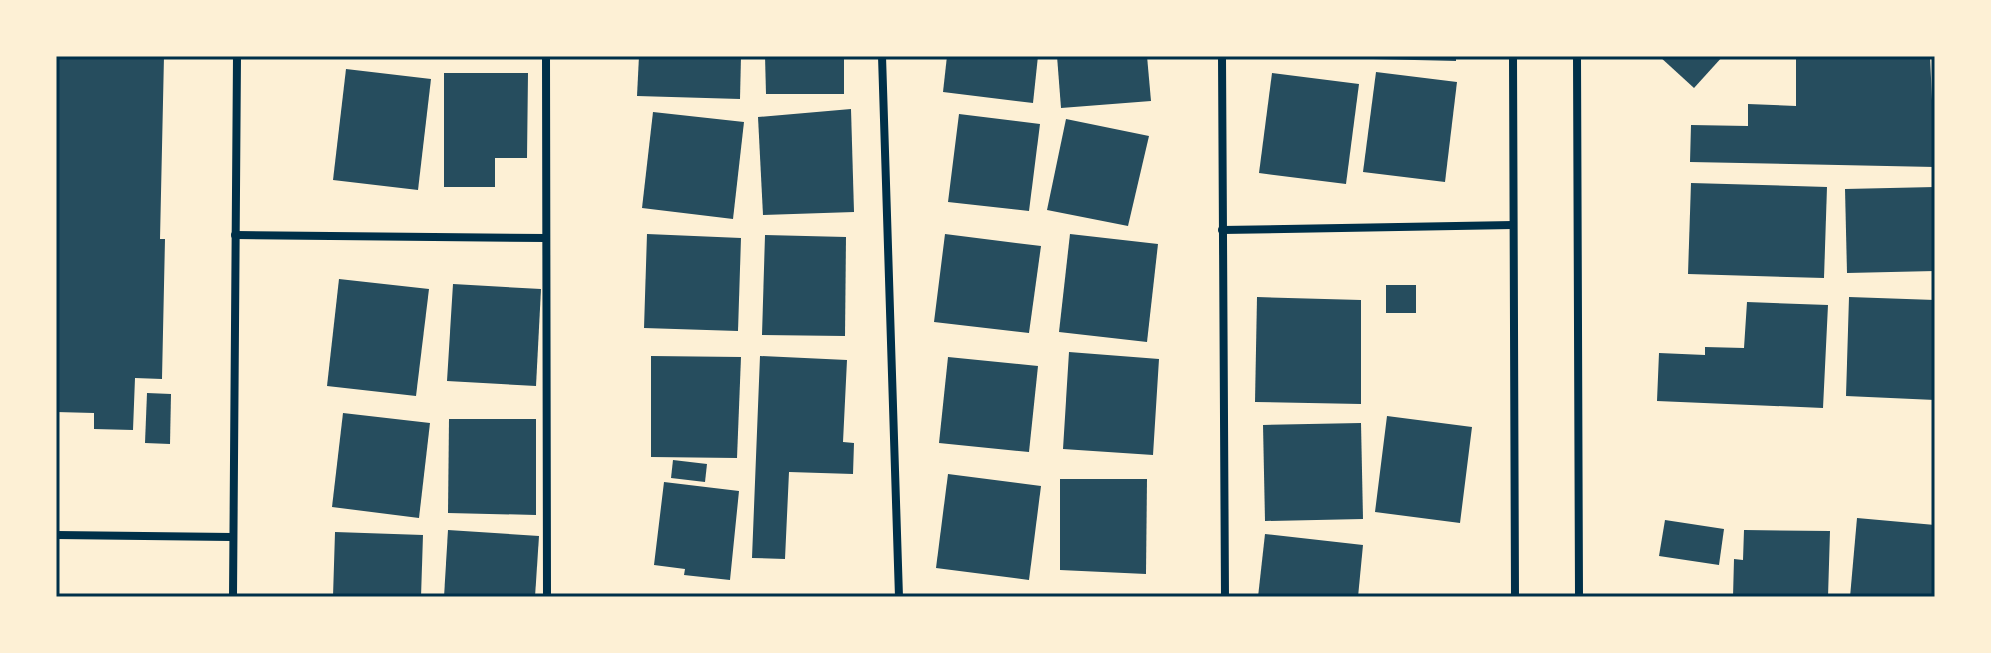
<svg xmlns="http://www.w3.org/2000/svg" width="1991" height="653" font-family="Rubik,sans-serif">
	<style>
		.building { fill: #264d5e }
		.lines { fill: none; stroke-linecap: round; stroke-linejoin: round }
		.minor { stroke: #003049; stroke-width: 8 }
		.neatline { fill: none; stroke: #003049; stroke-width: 3 }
	</style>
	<rect width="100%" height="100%" fill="#fdf0d5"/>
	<!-- building -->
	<g class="building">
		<path d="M56,56h108l-4,183h5l-3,140 -27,-1 -2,52 -39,-1v-16l-38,-1z"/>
		<path d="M639,56h102l-1,43 -103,-3z"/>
		<path d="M765,56h79v38h-78z"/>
		<path d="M947,56h91l-5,47 -90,-11z"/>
		<path d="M1057,56h90l4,45 -90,7z"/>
		<path d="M1373,56h83v5l-83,-2z"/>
		<path d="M1659,56h64l-29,32z"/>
		<path d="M1796,56h134l5,111 -245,-5 1,-37 57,1v-22l48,2z"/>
		<path d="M346,69l85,10 -13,111 -85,-10z"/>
		<path d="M1376,72l81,10 -12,100 -82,-10z"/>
		<path d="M444,73h84l-1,85h-32v29h-51z"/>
		<path d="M1272,73l87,11 -13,100 -87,-11z"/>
		<path d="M851,109l3,103 -91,3 -5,-98z"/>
		<path d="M653,112l91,10 -11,97 -91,-11z"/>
		<path d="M959,114l81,10 -11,87 -81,-9z"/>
		<path d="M1066,119l83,17 -21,90 -81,-16z"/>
		<path d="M1691,183l136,4 -3,91 -136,-4z"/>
		<path d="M1935,187v84l-88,2 -2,-84z"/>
		<path d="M647,234l94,4 -3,93 -94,-3z"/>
		<path d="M945,234l96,12 -12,87 -95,-11z"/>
		<path d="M1070,234l88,10 -11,98 -88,-10z"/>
		<path d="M765,235l81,2 -1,99 -83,-1z"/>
		<path d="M339,279l90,10 -13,107 -89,-10z"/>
		<path d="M453,284l88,5 -5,97 -89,-5z"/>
		<rect x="1386" y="285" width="30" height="28"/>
		<path d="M1257,297l104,3v104l-106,-2z"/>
		<path d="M1849,297l86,3v100l-89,-4z"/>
		<path d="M1747,302l81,3 -5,103 -166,-7 2,-48 46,2v-8l39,1z"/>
		<path d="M1069,352l90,7 -6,96 -90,-6z"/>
		<path d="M651,356l90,1 -4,101 -86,-1z"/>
		<path d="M760,356l87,4 -4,82 11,1 -1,31 -64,-2 -4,87 -33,-1z"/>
		<path d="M948,357l90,9 -9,86 -90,-9z"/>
		<path d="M147,393l24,1 -1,50 -25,-1z"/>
		<path d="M343,413l87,10 -11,95 -87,-11z"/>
		<path d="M1387,416l85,11 -12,96 -85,-11z"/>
		<path d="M449,419h87v96l-88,-2z"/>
		<path d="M1361,423l2,96 -98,2 -2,-96z"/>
		<path d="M673,460l34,4 -2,18 -34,-4z"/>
		<path d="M948,474l93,12 -12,94 -93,-12z"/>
		<path d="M1060,479h87l-1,95 -86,-4z"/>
		<path d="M664,482l75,9 -9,89 -46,-5 1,-6 -31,-4z"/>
		<path d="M1857,518l78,7v72h-85z"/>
		<path d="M1665,520l59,9 -5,36 -60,-9z"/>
		<path d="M448,530l91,6 -4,61h-91z"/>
		<path d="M1744,530l86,1 -2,66h-95l1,-38 9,1z"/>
		<path d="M335,532l88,3 -2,62h-88z"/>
		<path d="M1265,534l98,11 -5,52h-100z"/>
	</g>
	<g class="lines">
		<!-- minor -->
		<g class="minor">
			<path d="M546,56l1,541"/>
			<path d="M882,56l17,541"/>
			<path d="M1222,56l3,541"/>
			<path d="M1513,56l2,541"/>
			<path d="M1577,56l2,541"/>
			<path d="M1222,230l291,-5"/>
			<path d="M235,235l311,3"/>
			<path d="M56,535l176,2"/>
			<path d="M233,597l4,-541"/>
		</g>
	</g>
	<!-- border -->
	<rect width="1991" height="653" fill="none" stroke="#fdf0d5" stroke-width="116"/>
	<rect x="58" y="58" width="1875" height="537" class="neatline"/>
</svg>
